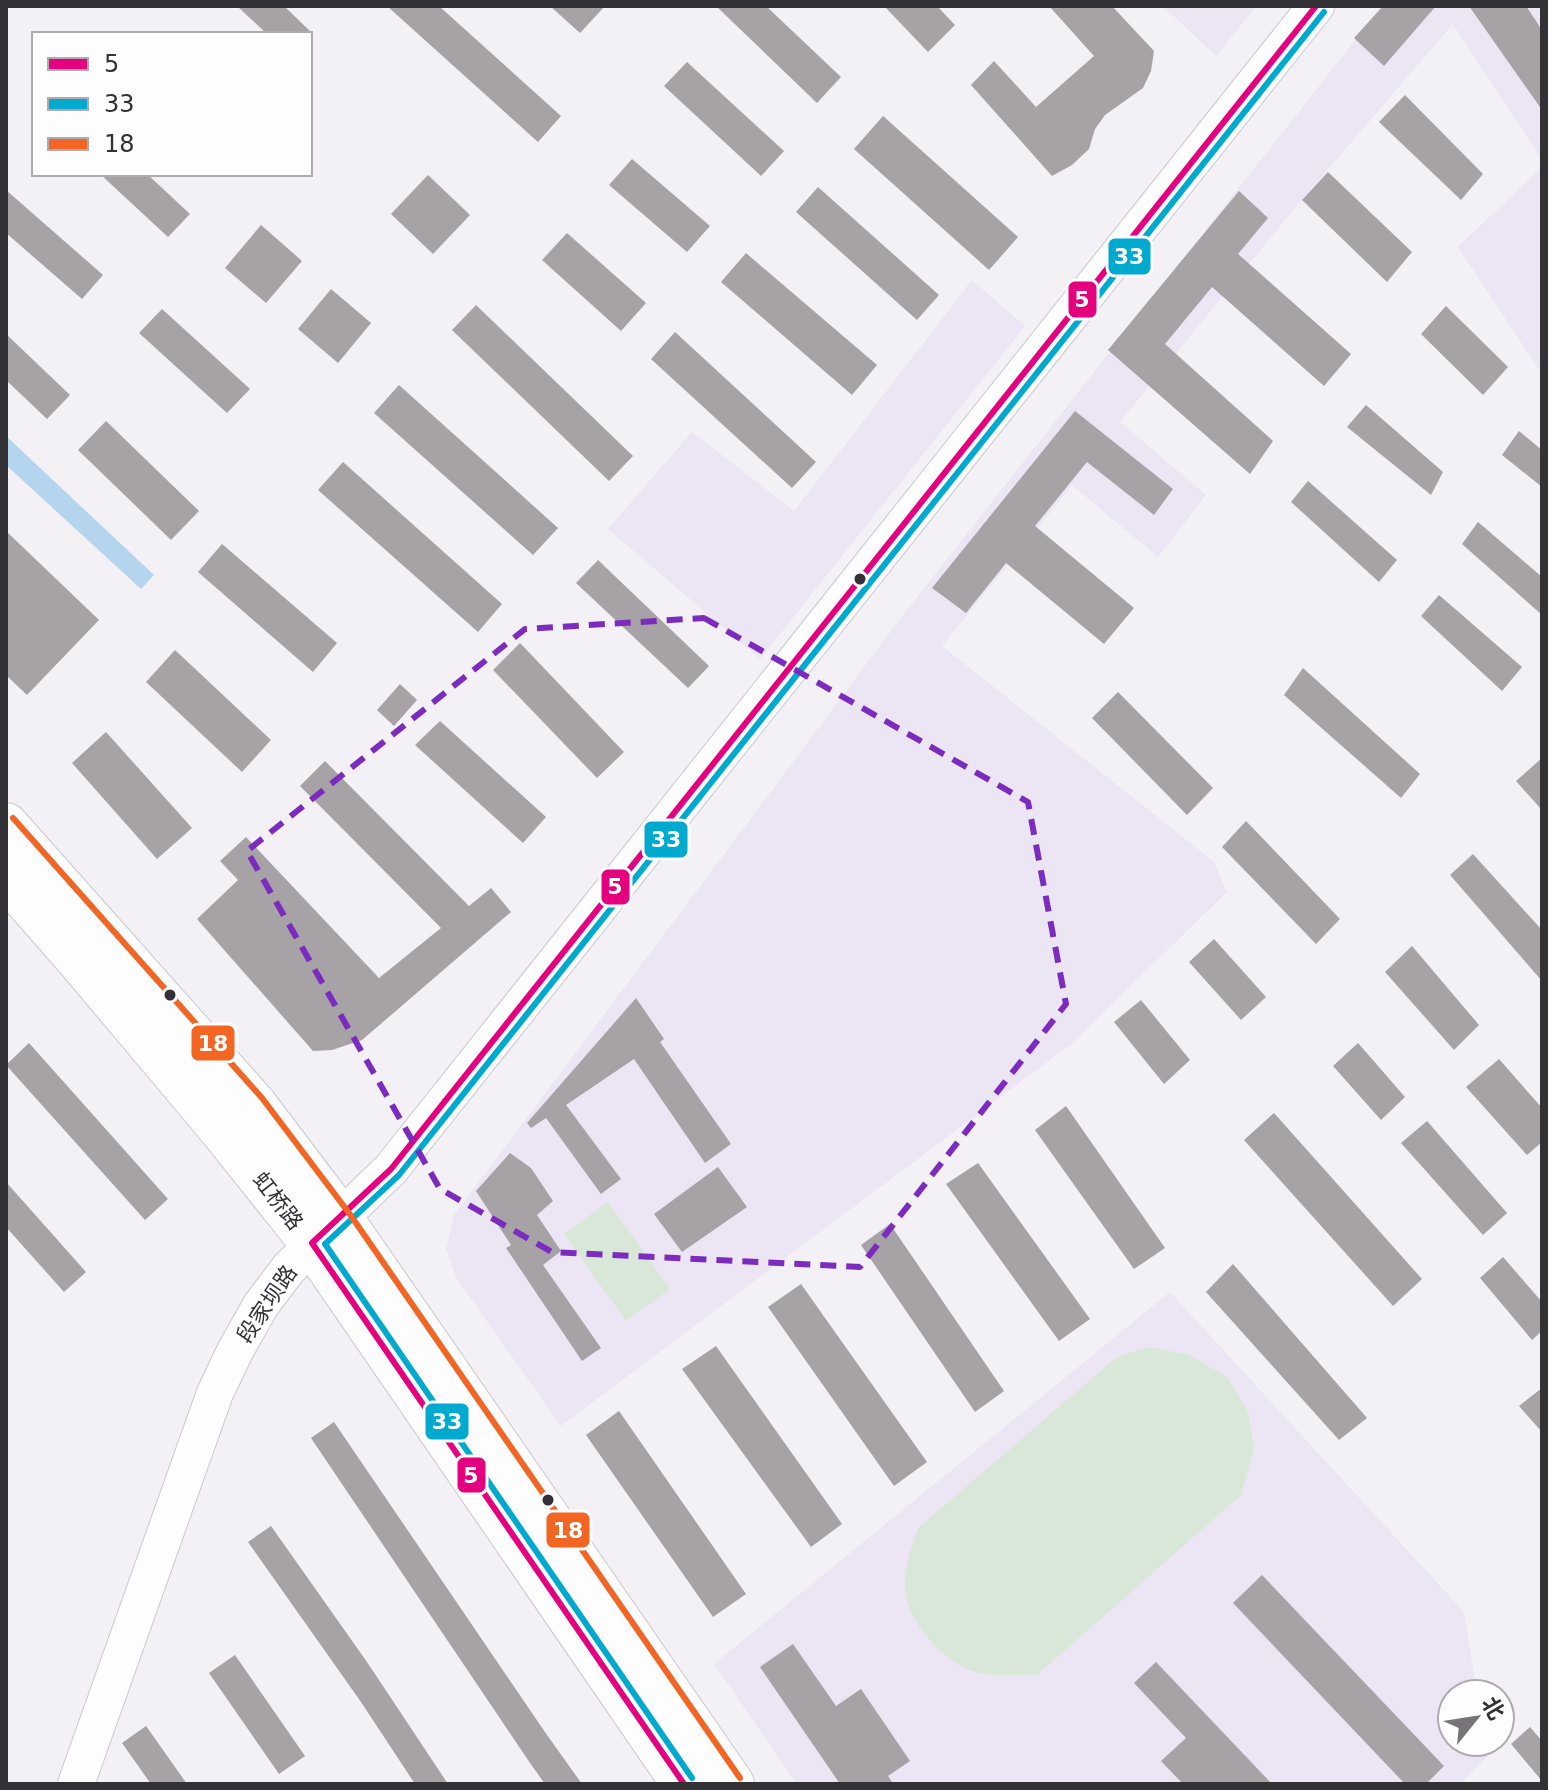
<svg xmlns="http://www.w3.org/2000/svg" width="1548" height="1790" font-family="'DejaVu Sans','Noto Sans SC',sans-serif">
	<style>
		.built { fill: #ece5f3 }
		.green { fill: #d9e7d8 }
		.water { fill: #b5d4ee }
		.building { fill: #a6a2a5 }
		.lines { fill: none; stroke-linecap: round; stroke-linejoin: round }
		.tertiary-casing { stroke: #cbc8ce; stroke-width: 38 }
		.primary-casing { stroke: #cbc8ce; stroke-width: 46 }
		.tertiary { stroke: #fdfdfe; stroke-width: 36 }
		.primary { stroke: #fdfdfe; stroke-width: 44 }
		.bus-1-casing { stroke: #fdfcff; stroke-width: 12 }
		.bus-2-casing { stroke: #fdfcff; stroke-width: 12 }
		.bus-3-casing { stroke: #fdfcff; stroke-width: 12 }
		.bus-1 { stroke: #e5007d; stroke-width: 6 }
		.bus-2 { stroke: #00a9ce; stroke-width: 6 }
		.bus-3 { stroke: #f26522; stroke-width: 6 }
		.marked { fill: none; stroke: #7b2cbf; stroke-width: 6; stroke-dasharray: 16 10; stroke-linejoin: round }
		.bus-dot { fill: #343136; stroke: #fdfcff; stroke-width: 3 }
		.labels { text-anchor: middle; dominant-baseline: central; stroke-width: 8; stroke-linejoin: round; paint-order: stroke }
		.street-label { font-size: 22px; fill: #343136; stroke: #fdfcff }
		.line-badge { stroke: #fdfcff; stroke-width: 3 }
		.badge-label { font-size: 22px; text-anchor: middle; font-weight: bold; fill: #fff }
	</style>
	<rect width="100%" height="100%" fill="#f3f0f6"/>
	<!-- built -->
	<g class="built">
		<path d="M1163,6h93l-40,50z"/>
		<path d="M1382,6h160v154l-89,-136 -160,186 -173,212 86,73 -48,62 -86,-72 -130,161 272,216 13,30 -156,152 -510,382 -104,-147 -11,-30 8,-34 449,-600z"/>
		<path d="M1542,167v207l-84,-127z"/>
		<path d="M972,280l53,46 -265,333 -152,-130 84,-97 102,79z"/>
		<path d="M1170,1292l294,320 13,82h-25v48h32l3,15 -27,27h-663l-83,-120z"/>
	</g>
	<!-- green -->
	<g class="green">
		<path d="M608,1202l62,87 -44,32 -62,-87z"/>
		<path d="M1149,1347l41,8 38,23 20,34 6,36 -13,47 -204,180c-23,0 -53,3 -74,-8 -29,-16 -58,-49 -58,-84 0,-19 7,-37 13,-55l199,-171z"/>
	</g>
	<!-- water -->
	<path class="water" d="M6,436l148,139 -13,14 -135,-124z"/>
	<!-- building -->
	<g class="building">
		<path d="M237,6h47l29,28h-46z"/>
		<path d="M387,6h52l122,110 -23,26z"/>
		<path d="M550,6h55l-25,27z"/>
		<path d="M716,6h50l75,71 -24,26z"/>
		<path d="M884,6h53l18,19 -27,27z"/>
		<path d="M1049,6h63l42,45 -3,20 -8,17 -38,27 -10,14 -6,20 -17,16 -20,11 -81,-91 23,-24 42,46 58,-51z"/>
		<path d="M1383,6h53l-52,60 -30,-28z"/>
		<path d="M1469,6h57l16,24v80z"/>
		<path d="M687,62l97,89 -23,25 -97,-90z"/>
		<path d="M1405,95l78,79 -22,26 -82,-78z"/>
		<path d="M883,116l135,121 -29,33 -135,-121z"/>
		<path d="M632,159l78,67 -23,26 -78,-67z"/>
		<path d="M1328,172l84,80 -25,30 -85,-82z"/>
		<path d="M100,174h47l43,40 -22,23z"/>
		<path d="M428,175l42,40 -37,39 -42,-40z"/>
		<path d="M818,187l121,108 -22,25 -121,-108z"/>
		<path d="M6,190l97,85 -21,24 -76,-66z"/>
		<path d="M1239,191l29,27 -30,36 113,100 -27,32 -112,-99 -47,57 108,97 -23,33 -142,-124z"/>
		<path d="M261,225l41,36 -36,42 -41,-35z"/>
		<path d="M567,233l79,70 -25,28 -79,-71z"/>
		<path d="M746,253l131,112 -25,30 -131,-113z"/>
		<path d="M331,289l40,34 -33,40 -40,-34z"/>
		<path d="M476,305l157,151 -24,25 -157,-151z"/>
		<path d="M1446,306l62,61 -25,28 -62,-61z"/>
		<path d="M162,309l88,80 -23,24 -88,-80z"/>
		<path d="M675,332l141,130 -24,26 -141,-129z"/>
		<path d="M6,334l64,61 -23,24 -41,-39z"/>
		<path d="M399,385l159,143 -25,27 -159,-142z"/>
		<path d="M1366,405l77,67 -12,23 -84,-68z"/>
		<path d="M1075,411l98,78 -19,26 -67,-53 -52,64 99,82 -30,36 -98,-81 -40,50 -34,-25z"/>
		<path d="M106,421l93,90 -28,29 -93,-90z"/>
		<path d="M1519,431l23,19v37l-40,-32z"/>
		<path d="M343,462l159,142 -24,28 -160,-142z"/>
		<path d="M1308,481l89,79 -18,22 -88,-80z"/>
		<path d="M1478,522l64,55v38l-80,-71z"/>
		<path d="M6,531l93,89 -72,75 -21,-20z"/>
		<path d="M222,544l115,99 -24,29 -115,-100z"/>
		<path d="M598,560l111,106 -21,22 -112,-105z"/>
		<path d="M1439,595l83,72 -20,24 -81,-75z"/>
		<path d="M520,643l104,109 -27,26 -104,-108z"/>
		<path d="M175,650l96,90 -29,32 -96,-90z"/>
		<path d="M1303,668l117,106 -19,24 -117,-103z"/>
		<path d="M400,684l17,16 -23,26 -17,-16z"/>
		<path d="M1118,692l95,96 -26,27 -95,-97z"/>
		<path d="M440,721l106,96 -23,26 -108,-98z"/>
		<path d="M106,732l86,96 -35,31 -85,-96z"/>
		<path d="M1542,758v52l-26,-29z"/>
		<path d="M325,761l144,145 22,-18 20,24 -149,128 -30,10 -19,1 -116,-132 41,-39 -18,-19 26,-24 133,141 62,-50 -141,-142z"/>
		<path d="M1246,821l94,98 -24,25 -94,-97z"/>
		<path d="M1473,854l69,76v51l-92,-106z"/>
		<path d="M1214,939l52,58 -25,23 -52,-58z"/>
		<path d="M1412,946l67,79 -25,25 -69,-78z"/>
		<path d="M636,998l28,41 -4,3 71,102 -26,19 -71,-104 -68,46 55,74 -20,15 -55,-76 -15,10 -4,-5z"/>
		<path d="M1141,1000l49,60 -26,24 -50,-62z"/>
		<path d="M29,1043l139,156 -23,21 -139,-155z"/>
		<path d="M1358,1043l47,54 -24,23 -48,-54z"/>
		<path d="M1499,1059l43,49v34l-15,13 -61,-68z"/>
		<path d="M1066,1106l99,142 -31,21 -99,-139z"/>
		<path d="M1274,1113l148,166 -29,27 -149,-166z"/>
		<path d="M1427,1121l80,92 -24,22 -82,-92z"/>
		<path d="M510,1153l21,15 22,33 -16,14 24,36 -18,14 58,83 -19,13 -76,-113 5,-3 -35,-54z"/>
		<path d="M978,1163l112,156 -31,22 -113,-157z"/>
		<path d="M718,1167l29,40 -65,45 -28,-38z"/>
		<path d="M6,1182l80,90 -22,20 -58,-65z"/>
		<path d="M890,1224l114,167 -29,21 -114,-167z"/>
		<path d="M1503,1257l39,45v29l-10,9 -52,-62z"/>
		<path d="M1233,1264l134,154 -28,22 -133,-148z"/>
		<path d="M801,1284l126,178 -33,24 -126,-179z"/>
		<path d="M716,1346l126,178 -31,23 -129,-178z"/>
		<path d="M1542,1388v44l-23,-26z"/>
		<path d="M619,1411l127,183 -33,23 -127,-182z"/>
		<path d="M334,1422l213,313 35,49h-37l-15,-21 -219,-325z"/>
		<path d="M271,1526l96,136 81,122h-33l-54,-82 -113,-160z"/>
		<path d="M1262,1575l182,191 -18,18h-21l-172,-181z"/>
		<path d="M793,1644l43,62 25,-17 49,72 -22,15 5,8h-53l-80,-117z"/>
		<path d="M235,1655l70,101 -26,18 -70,-101z"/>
		<path d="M1156,1662l116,122h-89l-22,-23 25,-23 -52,-55z"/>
		<path d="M146,1726l41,58h-36l-29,-41z"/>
		<path d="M1530,1727l12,14v40l-31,-37z"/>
	</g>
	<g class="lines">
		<!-- tertiary casing -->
		<g class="tertiary-casing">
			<path id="tertiary" d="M76,1784l139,-391 20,-42 26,-46 28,-37 102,-99 925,-1163"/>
		</g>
		<!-- primary casing -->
		<g class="primary-casing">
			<g id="primary">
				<path d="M6,825l248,279 87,115 391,565"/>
				<path d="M6,877l72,82 143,170 91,114 372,541"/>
			</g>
		</g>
		<!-- tertiary -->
		<use href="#tertiary" class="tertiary"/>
		<!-- primary -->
		<use href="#primary" class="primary"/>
		<!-- bus-1 casing -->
		<g class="bus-1-casing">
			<path id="bus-1" d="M684,1784l-372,-541 79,-74 925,-1163"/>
		</g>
		<!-- bus-2 casing -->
		<g class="bus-2-casing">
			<path id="bus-2" d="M692,1778l-367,-534 74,-69 925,-1163"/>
		</g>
		<!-- bus-3 casing -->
		<g class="bus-3-casing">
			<path id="bus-3" d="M13,818l249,280 87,115 391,565"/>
		</g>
		<!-- bus-1 -->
		<use href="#bus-1" class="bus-1"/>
		<!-- bus-2 -->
		<use href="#bus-2" class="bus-2"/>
		<!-- bus-3 -->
		<use href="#bus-3" class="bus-3"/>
	</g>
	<!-- marked area -->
	<path class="marked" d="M704,618l324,184 38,202 -206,263 -308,-15 -112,-63 -193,-338 278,-222z"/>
	<!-- markers -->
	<g class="bus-dot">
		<circle cx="860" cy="579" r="7"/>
		<circle cx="170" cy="995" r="7"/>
		<circle cx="548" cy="1500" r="7"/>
	</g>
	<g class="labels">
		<!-- street labels -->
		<g class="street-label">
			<text transform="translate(278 1201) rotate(52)">虹桥路</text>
			<text transform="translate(267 1304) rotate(-56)">段家坝路</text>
		</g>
	</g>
	<g class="line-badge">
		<rect x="1107" y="237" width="45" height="39" rx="8" fill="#00a9ce"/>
		<rect x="1067" y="280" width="31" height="39" rx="8" fill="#e5007d"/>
		<rect x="643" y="820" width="46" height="39" rx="8" fill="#00a9ce"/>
		<rect x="600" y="868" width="31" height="38" rx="8" fill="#e5007d"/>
		<rect x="190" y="1024" width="46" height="38" rx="8" fill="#f26522"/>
		<rect x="424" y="1402" width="46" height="39" rx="8" fill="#00a9ce"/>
		<rect x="456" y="1456" width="31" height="38" rx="8" fill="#e5007d"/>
		<rect x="545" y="1511" width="46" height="38" rx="8" fill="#f26522"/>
	</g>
	<g class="badge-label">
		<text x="1129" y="264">33</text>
		<text x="1082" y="307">5</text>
		<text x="666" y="847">33</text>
		<text x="615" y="894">5</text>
		<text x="213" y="1051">18</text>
		<text x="447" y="1429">33</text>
		<text x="471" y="1483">5</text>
		<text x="568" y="1538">18</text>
	</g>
	<!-- border -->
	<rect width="1548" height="1790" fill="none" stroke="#343136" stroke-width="16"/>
	<!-- legend -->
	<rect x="32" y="32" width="280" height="144" fill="#fdfcff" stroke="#adabaf" stroke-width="2"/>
	<rect x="48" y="58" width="40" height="12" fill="#e5007d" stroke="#adabaf" stroke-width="2"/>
	<text x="104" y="72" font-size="24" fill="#343136">5</text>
	<rect x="48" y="98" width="40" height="12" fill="#00a9ce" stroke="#adabaf" stroke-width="2"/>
	<text x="104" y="112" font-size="24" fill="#343136">33</text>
	<rect x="48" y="138" width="40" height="12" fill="#f26522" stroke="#adabaf" stroke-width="2"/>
	<text x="104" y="152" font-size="24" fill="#343136">18</text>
	<!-- north arrow -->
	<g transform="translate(1476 1718) rotate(60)"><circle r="38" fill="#fdfcff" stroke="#adabaf" stroke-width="2"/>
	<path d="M0-6L14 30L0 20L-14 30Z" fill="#777479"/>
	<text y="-12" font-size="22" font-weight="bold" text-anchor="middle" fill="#343136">北</text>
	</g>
</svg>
